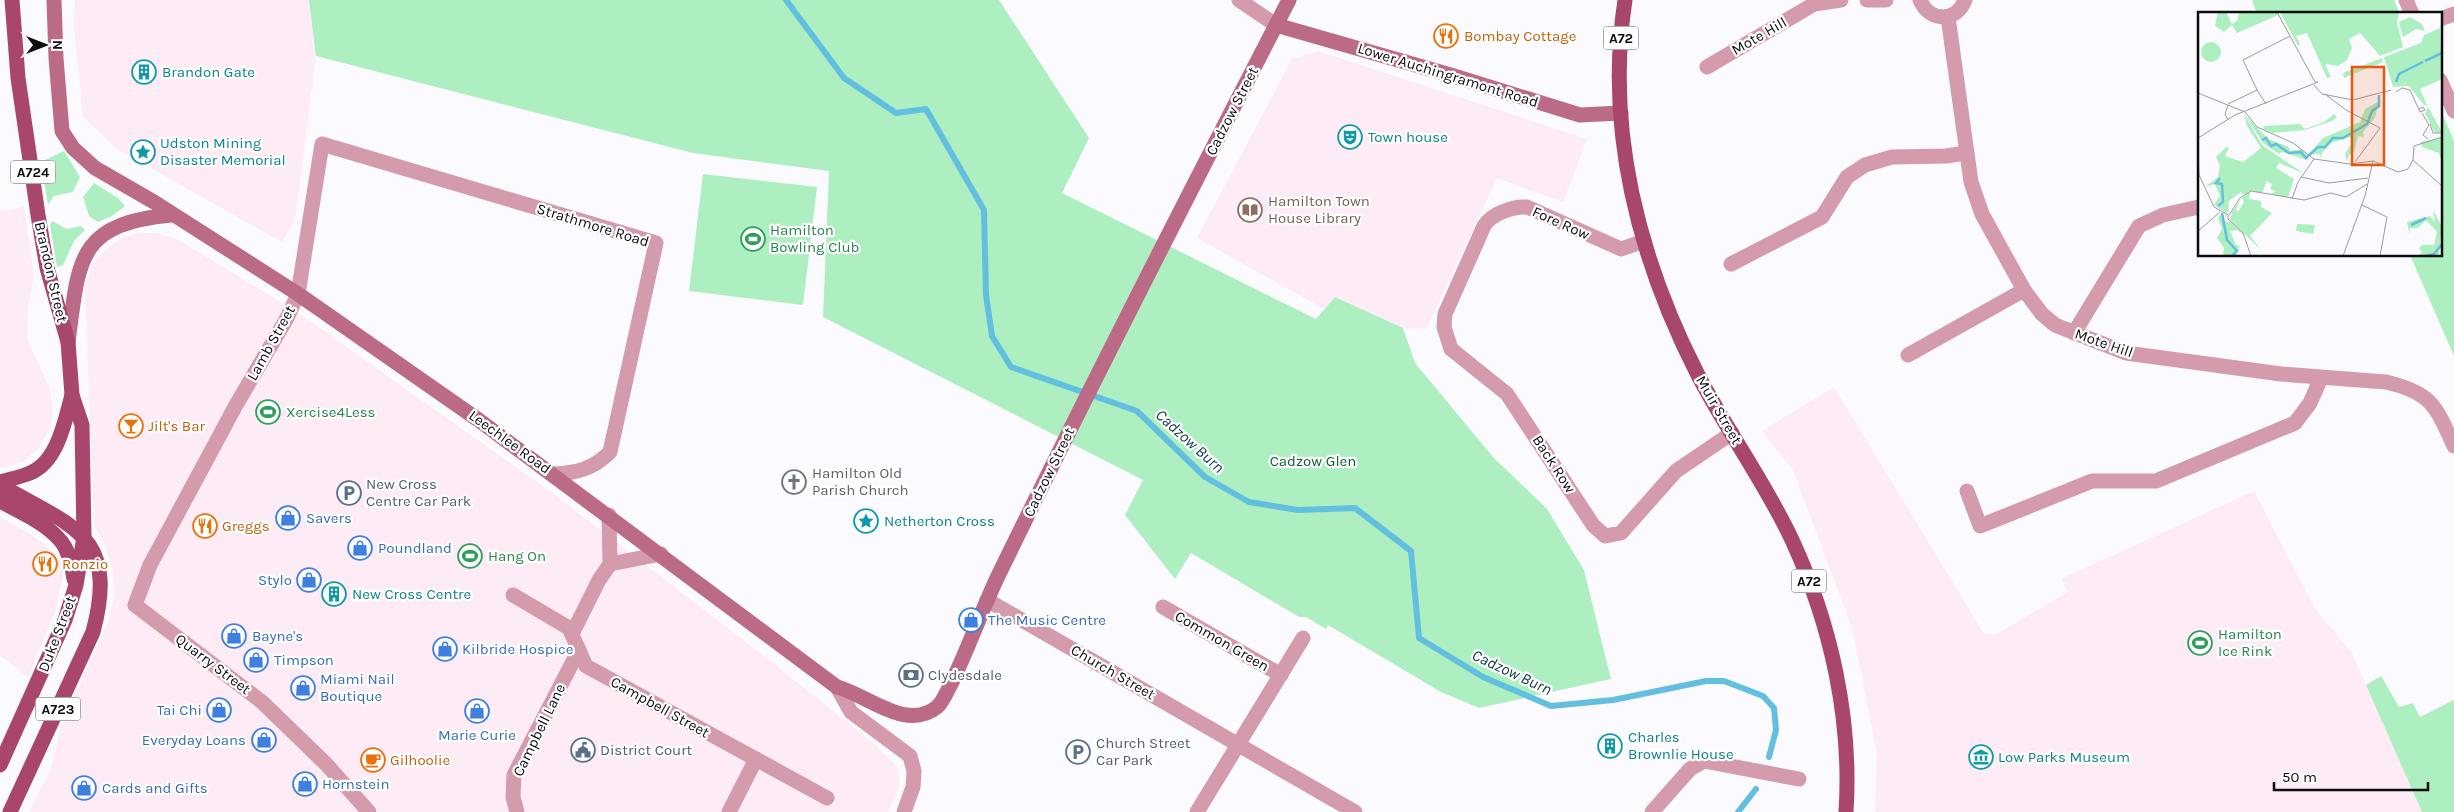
<svg xmlns="http://www.w3.org/2000/svg" width="2454" height="812" font-family="Karla,sans-serif">
	<style>
		.commercial { fill: #fdebf5 }
		.green { fill: #adefc0 }
		.lines { fill: none; stroke-linecap: round; stroke-linejoin: round }
		.stream { stroke: #63bfe0; stroke-width: 6 }
		.minor { stroke: #d49bac; stroke-width: 15 }
		.secondary { stroke: #bc6b86; stroke-width: 15 }
		.primary { stroke: #a9466b; stroke-width: 15 }
		.labels { text-anchor: middle; dominant-baseline: central; stroke-width: 4.5; stroke-linejoin: round; paint-order: stroke }
		.shield { fill: #fff; stroke: #565557; stroke-width: 1 }
		.shield-label { font-size: 14px; font-weight: bold; fill: #0d0c0f }
		.food-label { font-size: 15px; fill: #c56008; stroke: #fff; text-anchor: start }
		.street-label { font-size: 15px; fill: #0d0c0f; stroke: #fff }
		.culture-label { font-size: 15px; fill: #0d838f; stroke: #fff; text-anchor: start }
		.education-label { font-size: 15px; fill: #785e54; stroke: #fff; text-anchor: start }
		.leisure-label { font-size: 15px; fill: #27864d; stroke: #fff; text-anchor: start }
		.park-label { font-size: 15px; fill: #0b5e32; stroke: #fff }
		.worship-label { font-size: 15px; fill: #5b616d; stroke: #fff; text-anchor: start }
		.service-label { font-size: 15px; fill: #4e5e75; stroke: #fff; text-anchor: start }
		.shop-label { font-size: 15px; fill: #366cbe; stroke: #fff; text-anchor: start }
		.water-label { font-size: 16px; font-style: italic; fill: #0e3846; stroke: #fff }
		.inset-river { fill: none; stroke: #63bfe0; stroke-width: 2.5 }
		.inset-road { fill: none; stroke: #9c9b9e; stroke-width: 1 }
		.view { fill: #e8590c; fill-opacity: 0.15; stroke: #e8590c; stroke-width: 2.5 }
		.inset-edge { fill: none; stroke: #0d0c0f; stroke-width: 2.5 }
	</style>
	<rect width="100%" height="100%" fill="#fbfafe"/>
	<!-- commercial -->
	<g class="commercial">
		<path d="M75,0h234l7,56 -21,164 -13,22 -167,-94 -32,-32 -9,-89z"/>
		<path d="M1318,51l269,88 -24,63 -66,-24 -71,151 -23,-1 -68,-31 -11,12 -127,-71 95,-179z"/>
		<path d="M24,207l10,71 -6,29 -1,32 23,50 3,24 -3,15 -12,21 -16,13 -18,6 -4,-1v-256z"/>
		<path d="M138,233h18l21,6 126,77 248,176 209,161 112,89 23,22 4,10v13l-11,25h-859l22,-43 10,-42 46,-102 8,-31 -2,-23 -7,-23 -12,-24 -9,-238 7,-21 13,-15 15,-11z"/>
		<path d="M1834,387l150,247h13l71,-42 -7,-13 193,-88 60,116 38,46 70,159h-547l2,-57 -24,-125 -60,-160 -31,-39z"/>
		<path d="M0,517l30,17 27,21 5,9 1,12 -7,33 -28,68 -28,-22z"/>
	</g>
	<!-- green -->
	<g class="green">
		<path d="M309,0h690l90,138 -27,55 254,126 19,-22 68,31 12,35 78,94 54,52 37,61 27,109 -132,29 -38,-16 -113,-67 -2,4 -20,-12h-7l-108,-64 -16,26 -50,-64 18,-35 -320,-163 6,-146 -136,-18 -377,-97z"/>
		<path d="M2252,0h142l6,14h-143z"/>
		<path d="M2440,108l14,33v215l-44,-101h30z"/>
		<path d="M64,151l16,26 -7,15 -19,4 -6,9 -7,-43z"/>
		<path d="M703,174l114,13 -14,118 -114,-14z"/>
		<path d="M94,183l24,15 7,8 -13,10 -14,6 -9,-6 -6,-19z"/>
		<path d="M52,221l15,8 14,-3 4,4 -11,11 -11,24 -6,2 -7,-42z"/>
		<path d="M2381,676l18,31 14,-4 7,14 34,-17v112h-32l-56,-127z"/>
	</g>
	<g class="lines">
		<!-- stream -->
		<g class="stream">
			<path d="M786,0l58,78 52,35 30,-4 58,101 2,85 6,41 19,31 126,44 68,66 44,25 49,8 57,-2 56,43 8,87 64,39 68,29 62,-6 93,-19h18l39,15 11,12 2,22 -7,27"/>
			<path d="M1738,812l18,-23"/>
		</g>
		<!-- minor -->
		<g class="minor">
			<path d="M1239,0l37,25"/>
			<path d="M1867,0h19"/>
			<path d="M1920,0c9,22 36,23 45,0"/>
			<path d="M2406,0l6,14"/>
			<path d="M1948,17l23,165 11,32 42,76 18,24 13,11 71,28 155,21 105,8c46,11 49,23 68,64"/>
			<path d="M2440,19l14,-5"/>
			<path d="M1707,67l107,-63 27,-4"/>
			<path d="M2440,80l14,31"/>
			<path d="M1644,241l-23,8 -94,-42c-14,-1 -36,7 -43,19l-39,88 -1,13 7,22 56,45 86,131 12,11 16,-3 55,-62 56,-38"/>
			<path d="M1731,264l91,-47 25,-40 18,-12 27,-8 54,-1 20,-3"/>
			<path d="M2074,333l65,-107 24,-11 36,-8"/>
			<path d="M1908,355l116,-65"/>
			<path d="M1967,491l13,35 112,-45h64l139,-58 15,-20 11,-25"/>
			<path d="M610,564l51,-10"/>
			<path d="M513,595l56,33 17,38 241,132"/>
			<path d="M987,600l368,212"/>
			<path d="M1163,607l118,68"/>
			<path d="M572,634l27,-54 11,-16 -1,-49"/>
			<path d="M837,687l14,25 59,44 4,15 -1,16 -9,25"/>
			<path d="M369,812l-43,-48 -64,-62 -127,-97 15,-40 86,-160 51,-87 11,-24 24,-150 334,99 -46,209c-17,17 -33,21 -57,22"/>
			<path d="M517,812l-4,-15 1,-22 65,-125"/>
			<path d="M729,812l27,-53"/>
			<path d="M1197,812l106,-174"/>
			<path d="M1652,812l38,-43 14,-8 95,18"/>
		</g>
		<!-- secondary -->
		<g class="secondary">
			<path d="M54,0l2,58 6,73 11,17 22,20 59,34 144,92 182,127 357,266c31,8 69,45 100,20 6,-5 10,-16 14,-23 17,-35 30,-72 47,-108 94,-193 192,-385 291,-576"/>
			<path d="M1276,25l178,51 126,39 41,-2"/>
			<path d="M68,342c11,-83 9,-118 103,-127"/>
		</g>
		<!-- primary -->
		<g class="primary">
			<path d="M1625,0c-20,130 14,260 73,375 29,56 67,107 94,165 39,84 60,179 54,272"/>
			<path d="M0,482c10,-3 21,-5 30,-9 28,-11 35,-53 42,-78"/>
			<path d="M0,485c72,42 119,49 93,147l-83,180"/>
			<path d="M0,501c20,11 44,21 59,38 10,10 13,27 15,40"/>
			<path d="M0,765l65,-145 11,-35 8,-48 -2,-112 -10,-30 -4,-53 -21,-74 -9,-53 -20,-137 -6,-78"/>
		</g>
	</g>
	<!-- icons -->
	<defs>
		<g id="restaurant-ring" transform="scale(1.25)"><circle r="9.5" fill="#fff" stroke="#e8710a" stroke-width="1.5"/><path d="M-5-6h1v4h1v-4h1v4h1v-4h1v5L-1.5 .5V6h-2V.5L-5-1ZM5-6V6H3V1.5H1.5Q1.5-4 5-6Z" fill="#e8710a"/></g>
		<g id="building-ring" transform="scale(1.25)"><circle r="9.5" fill="#fff" stroke="#0f9aa8" stroke-width="1.5"/><path d="M-4-6H4V6H1V3H-1V6H-4ZM-2.5-4.3h1.7v1.8h-1.7ZM.8-4.3h1.7v1.8H.8ZM-2.5-1h1.7V.8h-1.7ZM.8-1h1.7V.8H.8Z" fill="#0f9aa8"/></g>
		<g id="theatre-ring" transform="scale(1.25)"><circle r="9.5" fill="#fff" stroke="#0f9aa8" stroke-width="1.5"/><path d="M-5-5.5Q0-4 5-5.5V0Q5 5 0 6Q-5 5-5 0ZM-3.3-2.5H-1v1.5H-3.3ZM1-2.5H3.3v1.5H1ZM-2.8 1Q0 5.5 2.8 1Z" fill="#0f9aa8"/></g>
		<g id="sight-ring" transform="scale(1.25)"><circle r="9.5" fill="#fff" stroke="#0f9aa8" stroke-width="1.5"/><path d="M0-6L1.8-2.2L6-1.7L2.9 1.2L3.7 5.4L0 3.3L-3.7 5.4L-2.9 1.2L-6-1.7L-1.8-2.2Z" fill="#0f9aa8"/></g>
		<g id="library-ring" transform="scale(1.25)"><circle r="9.5" fill="#fff" stroke="#8d6e63" stroke-width="1.5"/><path d="M-6-4Q-3-5.5-.7-3.5V5Q-3 3-6 4ZM6-4Q3-5.5 .7-3.5V5Q3 3 6 4Z" fill="#8d6e63"/></g>
		<g id="stadium-ring" transform="scale(1.25)"><circle r="9.5" fill="#fff" stroke="#2e9e5b" stroke-width="1.5"/><path d="M0-5a6.5 5 0 1 0 0 10a6.5 5 0 1 0 0-10ZM-3.5-1.8h7v3.6h-7Z" fill="#2e9e5b"/></g>
		<g id="bar-ring" transform="scale(1.25)"><circle r="9.5" fill="#fff" stroke="#e8710a" stroke-width="1.5"/><path d="M-6-5H6L.8 .8V4.5H3.5V6h-7V4.5H-.8V.8Z" fill="#e8710a"/></g>
		<g id="church-ring" transform="scale(1.25)"><circle r="9.5" fill="#fff" stroke="#6b7280" stroke-width="1.5"/><path d="M-1.2-6h2.4v3.5h3.3v2.4h-3.3V6h-2.4V-.1h-3.3v-2.4h3.3Z" fill="#6b7280"/></g>
		<g id="parking-ring" transform="scale(1.25)"><circle r="9.5" fill="#fff" stroke="#5c6f8a" stroke-width="1.5"/><path d="M-3.5-5.5H1a3.5 3.5 0 0 1 0 7H-1V5.5H-3.5ZM-1-3.4V-.6H.8a1.4 1.4 0 0 0 0-2.8Z" fill="#5c6f8a"/></g>
		<g id="shop-ring" transform="scale(1.25)"><circle r="9.5" fill="#fff" stroke="#3f7fe0" stroke-width="1.5"/><path d="M-5-2.5h2.3a2.7 3.5 0 0 1 5.4 0H5L5.5 6h-11ZM-1.5-2.5h3a1.5 2.3 0 0 0-3 0Z" fill="#3f7fe0"/></g>
		<g id="bank-ring" transform="scale(1.25)"><circle r="9.5" fill="#fff" stroke="#5c6f8a" stroke-width="1.5"/><path d="M-6-4H6V4H-6ZM0-2.3a2.3 2.3 0 1 0 0 4.6a2.3 2.3 0 1 0 0-4.6Z" fill="#5c6f8a"/></g>
		<g id="civic-ring" transform="scale(1.25)"><circle r="9.5" fill="#fff" stroke="#5c6f8a" stroke-width="1.5"/><path d="M-.6-6.5H3V-4.5H.6V-3L4-1V1h2V6H-6V1h2V-1L-.6-3ZM-1.2 2.5V6h2.4V2.5Z" fill="#5c6f8a"/></g>
		<g id="museum-ring" transform="scale(1.25)"><circle r="9.5" fill="#fff" stroke="#0f9aa8" stroke-width="1.5"/><path d="M0-6L6-3V-2H-6V-3ZM-5-1h2V3h-2ZM-1-1h2V3h-2ZM3-1h2V3H3ZM-6 4H6V6H-6Z" fill="#0f9aa8"/></g>
		<g id="cafe-ring" transform="scale(1.25)"><circle r="9.5" fill="#fff" stroke="#e8710a" stroke-width="1.5"/><path d="M-5.5-4.5H6V0H3Q3 3.5 0 3.5H-2.5Q-5.5 3.5-5.5 0ZM3-3.2v2h1.7v-2ZM-6 4.5H4V6H-6Z" fill="#e8710a"/></g>
	</defs>
	<g fill-rule="evenodd">
		<use href="#restaurant-ring" x="1446" y="36"/>
		<use href="#building-ring" x="144" y="72"/>
		<use href="#theatre-ring" x="1350" y="137"/>
		<use href="#sight-ring" x="143" y="152"/>
		<use href="#library-ring" x="1250" y="210"/>
		<use href="#stadium-ring" x="753" y="239"/>
		<use href="#stadium-ring" x="268" y="412"/>
		<use href="#bar-ring" x="131" y="426"/>
		<use href="#church-ring" x="794" y="482"/>
		<use href="#parking-ring" x="349" y="493"/>
		<use href="#shop-ring" x="288" y="518"/>
		<use href="#sight-ring" x="866" y="521"/>
		<use href="#restaurant-ring" x="205" y="526"/>
		<use href="#shop-ring" x="360" y="548"/>
		<use href="#stadium-ring" x="470" y="556"/>
		<use href="#restaurant-ring" x="45" y="564"/>
		<use href="#shop-ring" x="309" y="580"/>
		<use href="#building-ring" x="334" y="594"/>
		<use href="#shop-ring" x="971" y="620"/>
		<use href="#shop-ring" x="234" y="636"/>
		<use href="#stadium-ring" x="2200" y="643"/>
		<use href="#shop-ring" x="445" y="649"/>
		<use href="#shop-ring" x="256" y="660"/>
		<use href="#bank-ring" x="911" y="675"/>
		<use href="#shop-ring" x="303" y="688"/>
		<use href="#shop-ring" x="219" y="710"/>
		<use href="#shop-ring" x="477" y="711"/>
		<use href="#shop-ring" x="264" y="740"/>
		<use href="#building-ring" x="1610" y="746"/>
		<use href="#civic-ring" x="583" y="750"/>
		<use href="#parking-ring" x="1078" y="752"/>
		<use href="#museum-ring" x="1981" y="757"/>
		<use href="#cafe-ring" x="373" y="760"/>
		<use href="#shop-ring" x="305" y="784"/>
		<use href="#shop-ring" x="84" y="788"/>
	</g>
	<g class="labels">
		<!-- shield labels -->
		<g class="shield">
			<rect x="1603.5" y="26.5" width="35" height="23" rx="4"/>
			<rect x="10.5" y="160.5" width="45" height="23" rx="4"/>
			<rect x="1791.5" y="569.5" width="35" height="23" rx="4"/>
			<rect x="35.5" y="697.5" width="45" height="23" rx="4"/>
		</g>
		<g class="shield-label">
			<text x="1621" y="38">A72</text>
			<text x="33" y="172">A724</text>
			<text x="1809" y="581">A72</text>
			<text x="58" y="709">A723</text>
		</g>
		<!-- food labels -->
		<g class="food-label">
			<text x="1464" y="36">Bombay Cottage</text>
			<text x="148" y="426">Jilt's Bar</text>
			<text x="222" y="526">Greggs</text>
			<text x="62" y="564">Ronzio</text>
			<text x="390" y="760">Gilhoolie</text>
		</g>
		<!-- street labels -->
		<g class="street-label">
			<text transform="translate(1759 36) rotate(-30)">Mote Hill</text>
			<text transform="translate(1448 75) rotate(17)">Lower Auchingramont Road</text>
			<text transform="translate(1232 111) rotate(-63)">Cadzow Street</text>
			<text transform="translate(1561 223) rotate(24)">Fore Row</text>
			<text transform="translate(593 225) rotate(17)">Strathmore Road</text>
			<text transform="translate(51 272) rotate(77)">Brandon Street</text>
			<text transform="translate(271 343) rotate(-61)">Lamb Street</text>
			<text transform="translate(2104 343) rotate(19)">Mote Hill</text>
			<text transform="translate(1719 410) rotate(60)">Muir Street</text>
			<text transform="translate(510 442) rotate(36)">Leechlee Road</text>
			<text transform="translate(1554 464) rotate(57)">Back Row</text>
			<text transform="translate(1049 472) rotate(-64)">Cadzow Street</text>
			<text transform="translate(57 634) rotate(-69)">Duke Street</text>
			<text transform="translate(1222 641) rotate(30)">Common Green</text>
			<text transform="translate(213 664) rotate(37)">Quarry Street</text>
			<text transform="translate(1113 672) rotate(30)">Church Street</text>
			<text transform="translate(660 707) rotate(29)">Campbell Street</text>
			<text transform="translate(539 730) rotate(-64)">Campbell Lane</text>
		</g>
		<!-- culture labels -->
		<g class="culture-label">
			<text x="162" y="72">Brandon Gate</text>
			<text x="1368" y="137">Town house</text>
			<text x="160" y="143">Udston Mining<tspan x="160" dy="17">Disaster Memorial</tspan></text>
			<text x="884" y="521">Netherton Cross</text>
			<text x="352" y="594">New Cross Centre</text>
			<text x="1628" y="737">Charles<tspan x="1628" dy="17">Brownlie House</tspan></text>
			<text x="1998" y="757">Low Parks Museum</text>
		</g>
		<!-- education labels -->
		<g class="education-label">
			<text x="1268" y="201">Hamilton Town<tspan x="1268" dy="17">House Library</tspan></text>
		</g>
		<!-- leisure labels -->
		<g class="leisure-label">
			<text x="770" y="230">Hamilton<tspan x="770" dy="17">Bowling Club</tspan></text>
			<text x="286" y="412">Xercise4Less</text>
			<text x="488" y="556">Hang On</text>
			<text x="2218" y="634">Hamilton<tspan x="2218" dy="17">Ice Rink</tspan></text>
		</g>
		<!-- park labels -->
		<g class="park-label">
			<text x="1313" y="461">Cadzow Glen</text>
		</g>
		<!-- worship labels -->
		<g class="worship-label">
			<text x="812" y="473">Hamilton Old<tspan x="812" dy="17">Parish Church</tspan></text>
		</g>
		<!-- service labels -->
		<g class="service-label">
			<text x="366" y="484">New Cross<tspan x="366" dy="17">Centre Car Park</tspan></text>
			<text x="928" y="675">Clydesdale</text>
			<text x="1096" y="743">Church Street<tspan x="1096" dy="17">Car Park</tspan></text>
			<text x="600" y="750">District Court</text>
		</g>
		<!-- shop labels -->
		<g class="shop-label">
			<text x="306" y="518">Savers</text>
			<text x="378" y="548">Poundland</text>
			<text x="292" y="580" text-anchor="end">Stylo</text>
			<text x="988" y="620">The Music Centre</text>
			<text x="252" y="636">Bayne's</text>
			<text x="462" y="649">Kilbride Hospice</text>
			<text x="274" y="660">Timpson</text>
			<text x="320" y="679">Miami Nail<tspan x="320" dy="17">Boutique</tspan></text>
			<text x="202" y="710" text-anchor="end">Tai Chi</text>
			<text x="477" y="735" text-anchor="middle">Marie Curie</text>
			<text x="246" y="740" text-anchor="end">Everyday Loans</text>
			<text x="322" y="784">Hornstein</text>
			<text x="102" y="788">Cards and Gifts</text>
		</g>
		<!-- water labels -->
		<g class="water-label">
			<text transform="translate(1190 441) rotate(42)">Cadzow Burn</text>
			<text transform="translate(1512 672) rotate(25)">Cadzow Burn</text>
		</g>
	</g>
	<!-- overview -->
	<g transform="translate(2198 12)">
		<rect width="244" height="244" fill="#fbfafe"/>
		<path d="M20,0h8l6,12 5,-3 2,-9h37l2,3 -41,18 -5,-8 -8,7 -9,-6zM82,0h119l-2,11 6,24 -23,9 -20,-23 -11,6 3,9 -5,12 -9,6 -13,-2 6,13 -4,1 -20,-45 -11,3 4,8 -2,2zM212,5l12,7 3,7 -9,-2 -13,8 -4,-15zM242,16l2,51 -22,10 7,16h-3l-15,-19 -16,1 -9,-30 37,-14 3,-8zM3 40a10 10 0 1 1 20 0a10 10 0 1 1-20 0ZM184,46l1,4 -39,16 -1,-5zM181,89l-4,17 -12,14 1,5 -6,-1 -4,16 -4,2 -3,7 -2,-7 7,-12 -2,-5 -19,6 -9,10 -1,6 -1,-5h-11l14,-16 37,-16 5,-13zM230,95l14,25 -7,1 -10,-20zM46,102l18,31 41,28 -24,-10 -3,5 18,11 -6,18 -17,-3 5,-3 -6,-2 2,-5 -5,-3 -5,12 -10,-2 -9,4 -2,-3 -12,9 -1,13 -14,-9 6,-9 -5,-12 -10,3 13,-10 2,-11 -4,-9 10,-10 3,1 -4,8 18,6 18,-14 -14,-22zM136,102l3,3 -5,4 -27,9 -32,3 -10,-4 1,-3 36,-2 5,5 19,-7zM47,103l23,24 21,8 1,4 11,-2 8,8 -2,3 -25,-8 -4,2 26,18 -41,-29zM244,126v23l-3,-8 -17,-6 -1,-5zM52,180l-1,7 12,2v6l11,6 -22,23 11,14 -31,-30 2,-8 9,-13 -5,11 2,2 6,-10 -2,-4zM235,198l9,16 -3,30h-21l4,-4 -3,-4 3,-3h12l3,-13 -11,-12 -8,8h-8v7l-3,-13 23,-6 5,6zM22,202l4,8h6l9,8 5,5 -7,-5 -7,1 6,14 4,1 -4,8 3,2h-16l1,-8 -7,-10 5,-9 -4,-11zM99,212l18,1 -2,9 -17,-3z" fill="#adefc0"/>
		<path class="inset-river" d="M227,49l17,-8M198,70l3,-8 24,-12M64,128l4,-2 5,8 5,-2 13,9 12,-1 5,6 12,-11h7l8,-9h10l24,-14 5,-13 7,-5v-11M20,194l5,-4 -1,-18 -6,-1 4,-5M24,201l5,27 10,11 -5,5M213,213l15,-7M227,244l9,-2 8,-10"/>
		<path class="inset-road" d="M79,0l38,70M116,73l8,9 31,6 38,-10M59,78l-14,-30 47,-24M198,80l6,-4 8,2 10,22 5,-2 -2,-3 -4,2M0,81l47,19M127,82l21,16 34,18 -25,34M30,92l29,-14 9,14M47,100l12,15 36,16 21,16 36,5 23,-3 25,11M224,101l7,12 -6,10 5,4M30,108l-3,-6 3,-9M232,112l3,9h9M0,126l37,-23 83,-33h-3M0,143l1,20 15,32 14,8v4l15,14 8,23M215,148l1,-14 28,-9M215,148l29,26M200,160l10,-3 5,-9M103,165l28,6 39,-5M94,187l6,-17 16,-23M164,193l25,12 -7,39M31,203l11,-17 11,-7 53,9 27,-7 15,4 21,-13M0,219l22,-19M145,244l22,-60 8,-35"/>
		<path class="view" d="M154,55h32v98h-32z"/>
		<rect width="244" height="244" class="inset-edge"/>
	</g>
	<!-- north arrow -->
	<g transform="translate(45 45) rotate(90)" stroke="#ffffff" stroke-width="4" paint-order="stroke">
	<path d="M0-4L9 19L0 12L-9 19Z" fill="#0d0c0f"/>
	<text y="-8" font-size="14" font-weight="bold" text-anchor="middle" fill="#0d0c0f">N</text>
	</g>
	<!-- scale -->
	<path d="M2274 782v8h154v-8" fill="none" stroke="#0d0c0f" stroke-width="2.5"/>
	<text x="2282" y="782" font-size="15" fill="#0d0c0f" stroke="#ffffff" stroke-width="4" paint-order="stroke">50 m</text>
</svg>
